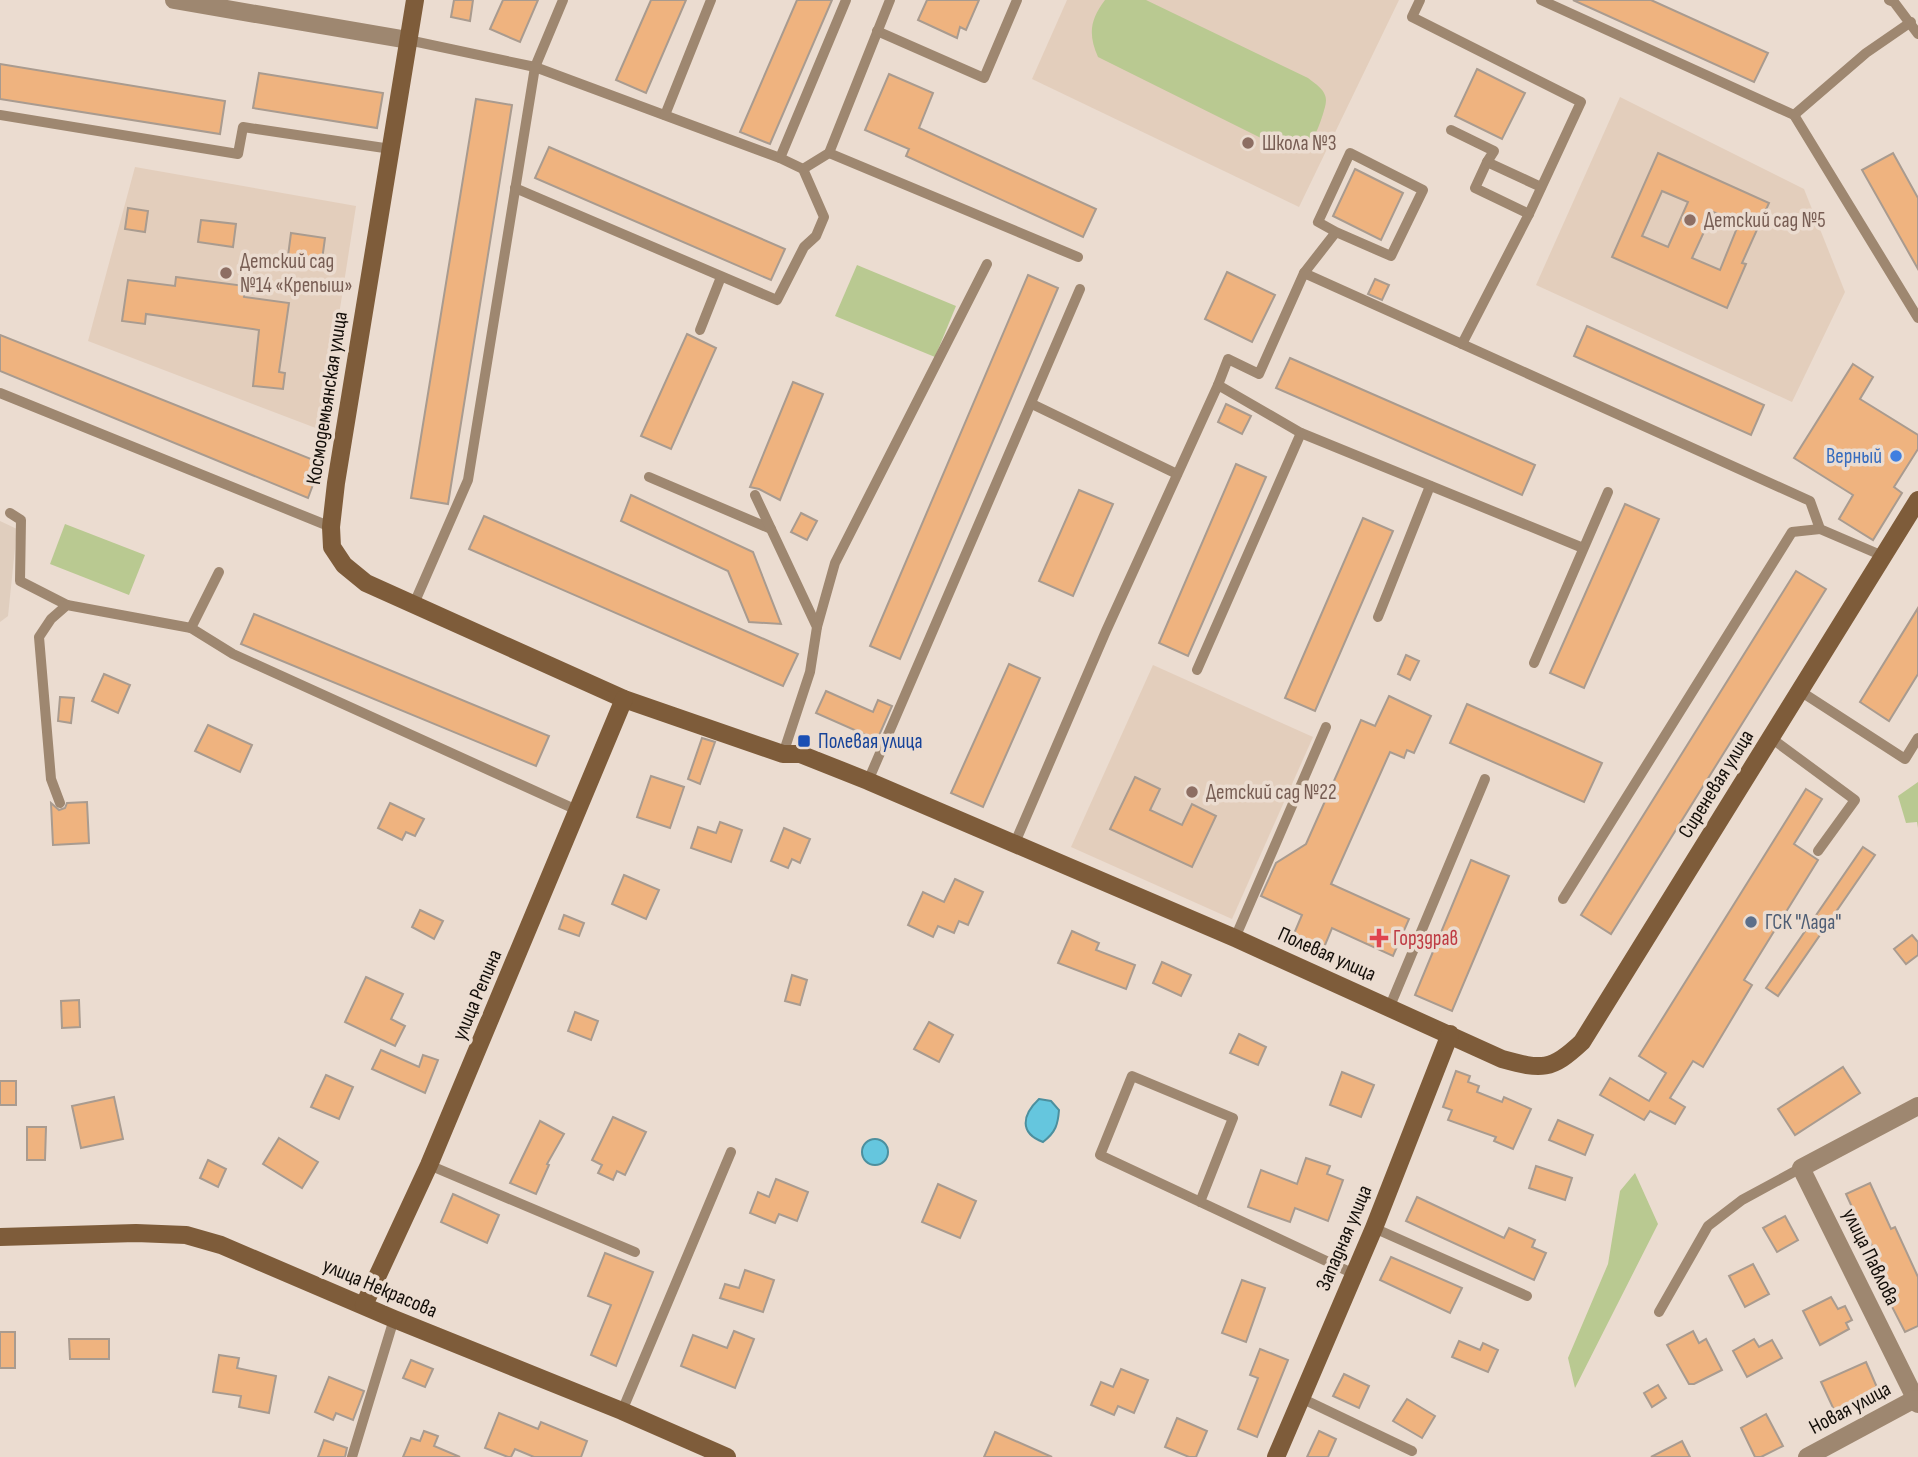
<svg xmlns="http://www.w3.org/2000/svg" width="1918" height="1457" font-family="'Sofia Sans Condensed',sans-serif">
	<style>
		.built { fill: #e3cebc }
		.industrial { fill: #e0cebe }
		.green { fill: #b9c991 }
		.water { fill: #65c6de; stroke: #4c8f9e; stroke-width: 2 }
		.building { fill: #efb37f; stroke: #a99b8f; stroke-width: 2; fill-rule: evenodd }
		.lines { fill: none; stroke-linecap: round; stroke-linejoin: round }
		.lane { stroke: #9e8770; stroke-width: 10 }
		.street { stroke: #9e8770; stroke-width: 18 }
		.secondary { stroke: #7e5c3a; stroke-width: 18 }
		.education-dot { fill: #8d6e63; stroke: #ebdcd0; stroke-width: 2.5 }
		.shop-dot { fill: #3f7fe0; stroke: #ebdcd0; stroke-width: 2.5 }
		.transit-dot { fill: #1a4fb4; stroke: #ebdcd0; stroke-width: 2.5 }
		.service-dot { fill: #5c6f8a; stroke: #ebdcd0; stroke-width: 2.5 }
		.health-dot { fill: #e0444e; stroke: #ebdcd0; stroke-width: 2.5 }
		.labels { text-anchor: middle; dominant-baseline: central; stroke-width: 7; stroke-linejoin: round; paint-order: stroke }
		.education-label { font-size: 21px; fill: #785e54; stroke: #ebdcd0; text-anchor: start }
		.street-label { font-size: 21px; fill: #130e09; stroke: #ebdcd0 }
		.shop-label { font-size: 21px; fill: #366cbe; stroke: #ebdcd0; text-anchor: end }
		.transit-label { font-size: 21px; fill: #164399; stroke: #ebdcd0; text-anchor: start }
		.service-label { font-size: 21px; fill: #4e5e75; stroke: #ebdcd0; text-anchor: start }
		.health-label { font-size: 21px; fill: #be3a42; stroke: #ebdcd0; text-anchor: start }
	</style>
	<rect width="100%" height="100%" fill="#ebdcd0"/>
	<!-- built -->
	<g class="built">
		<path d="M1067,0h332l-100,207 -267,-128z"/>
		<path d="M1620,97l184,92 41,103 -53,110 -256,-117z"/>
		<path d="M135,167l221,39 -35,224 -233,-89z"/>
		<path d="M1153,665l160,72 -81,182 -161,-72z"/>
	</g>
	<!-- industrial -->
	<path class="industrial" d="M0,521l17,8 -9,87 -8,6z"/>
	<!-- green -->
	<g class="green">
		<path d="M1105,0h41l162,78c5,4 13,9 16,15 4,7 1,14 -1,21 -7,21 -13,40 -40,35l-185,-92c-10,-23 -8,-37 7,-57z"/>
		<path d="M857,265l99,41 -21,51 -100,-41z"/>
		<path d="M65,524l80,31 -16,40 -79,-31z"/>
		<path d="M1918,782v46l-1,-6 -11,1 -8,-27z"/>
		<path d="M1635,1173l23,51 -83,164 -7,-30 40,-94 12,-73z"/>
	</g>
	<!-- water -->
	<g class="water">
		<path d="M1039,1099l12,2 8,9c-1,14 -3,22 -16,32 -24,-9 -21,-27 -4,-43z"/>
		<circle cx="875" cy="1152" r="13"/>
	</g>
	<!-- building -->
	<g class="building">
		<path d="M454,0h19l-3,21 -19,-4z"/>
		<path d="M503,0h35l-18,42 -30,-13z"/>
		<path d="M651,0h35l-40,93 -30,-13z"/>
		<path d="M797,0h35l-62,144 -30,-12z"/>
		<path d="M927,0h52l-13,30 -6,-3 -3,11 -39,-18z"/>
		<path d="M1573,0h78l117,53 -14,29z"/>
		<path d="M0,64l225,37 -5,33 -220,-35z"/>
		<path d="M1477,69l48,24 -23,46 -47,-23z"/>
		<path d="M259,73l124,20 -6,35 -124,-20z"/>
		<path d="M889,74l44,19 -14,35 177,81 -13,28 -177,-81 3,-7 -44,-19z"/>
		<path d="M476,99l36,6 -64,399 -37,-6z"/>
		<path d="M549,147l236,102 -14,31 -236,-102z"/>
		<path d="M1658,153l111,50 -27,60 4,1 -19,44 -115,-51zM1662,191l26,11 -20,45 -26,-11zM1713,212l26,11 -19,47 -28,-12z"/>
		<path d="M1893,153l25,45v71l-56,-99z"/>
		<path d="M1355,169l48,24 -22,47 -48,-24z"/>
		<path d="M128,208l20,3 -3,21 -20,-3z"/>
		<path d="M201,220l35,4 -3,23 -35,-5z"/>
		<path d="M291,233l34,5 -3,22 -34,-4z"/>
		<path d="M1227,272l48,23 -23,47 -47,-23z"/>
		<path d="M1028,275l30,13 -158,371 -30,-13z"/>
		<path d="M176,277l69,9 -1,11 45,6 -10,69 6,1 -2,16 -30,-3 6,-56 -113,-16 -1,10 -23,-3 6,-41 47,6z"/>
		<path d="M1375,279l14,6 -7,15 -14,-6z"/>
		<path d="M1587,326l177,79 -13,30 -177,-79z"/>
		<path d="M687,334l29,14 -45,101 -30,-13z"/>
		<path d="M0,335l321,128 -13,35 -308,-127z"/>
		<path d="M1290,358l245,107 -13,30 -246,-107z"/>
		<path d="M1853,364l20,13 -13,22 58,36v14l-24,38 8,6 -29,47 -34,-21 14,-24 -59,-37z"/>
		<path d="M793,382l30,12 -43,106 -21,-11 -9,-2z"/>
		<path d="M1226,404l25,12 -9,18 -24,-12z"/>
		<path d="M1236,464l30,13 -78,179 -29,-13z"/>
		<path d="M1079,490l34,14 -40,92 -34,-15z"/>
		<path d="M631,495l122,57 28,72 -32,-2 -21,-51 -107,-50z"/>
		<path d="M1625,504l34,15 -75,169 -34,-15z"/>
		<path d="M801,513l16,8 -10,19 -16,-8z"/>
		<path d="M484,516l314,138 -15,32 -314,-137z"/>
		<path d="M1363,518l30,13 -78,180 -30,-13z"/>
		<path d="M1796,571l30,18 -215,345 -30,-19z"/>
		<path d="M1918,608v66l-29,47 -29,-19z"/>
		<path d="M254,614l295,122 -13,30 -295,-122z"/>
		<path d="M1406,655l13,6 -9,19 -12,-6z"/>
		<path d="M1009,664l31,14 -57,129 -32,-14z"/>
		<path d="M104,674l26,11 -12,28 -26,-12z"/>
		<path d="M826,691l47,21 5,-12 14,6 -15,34 -61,-27z"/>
		<path d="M1389,696l42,20 -17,37 -7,-3 -3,8 -14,-6 -59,132 78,35 -16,37 -61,-28 -9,22 -30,-14 9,-21 -41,-19 15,-33 30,-19 55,-124 14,6z"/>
		<path d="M60,697l14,1 -3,25 -13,-2z"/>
		<path d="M1467,704l135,59 -18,39 -134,-59z"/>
		<path d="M208,725l44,20 -12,27 -45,-21z"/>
		<path d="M702,738l13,4 -15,42 -12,-5z"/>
		<path d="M651,776l33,11 -14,41 -33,-11z"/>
		<path d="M1135,777l25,12 -10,21 32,15 10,-21 24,12 -24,51 -82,-38z"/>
		<path d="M1806,789l16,10 -28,45 24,16 -74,120 8,5 -49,82 -10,-6 -23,37 15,9 -10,17 -25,-13 -6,9 -44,-25 10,-17 39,23 17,-28 -27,-17z"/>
		<path d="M87,802l2,41 -36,2 -2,-42 8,7 6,-2 2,-5z"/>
		<path d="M390,803l34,16 -9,17 -9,-4 -4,8 -24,-12z"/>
		<path d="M720,822l22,8 -11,32 -40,-14 7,-21 18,6z"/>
		<path d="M784,828l26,11 -10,24 -8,-4 -4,9 -17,-7z"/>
		<path d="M1863,847l12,8 -97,141 -12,-8z"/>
		<path d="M1471,860l38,16 -57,135 -37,-16z"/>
		<path d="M624,875l35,15 -13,29 -34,-15z"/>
		<path d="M955,879l28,13 -15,33 -9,-4 -5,12 -16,-7 -5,11 -25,-12 15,-33 21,10z"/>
		<path d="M420,910l23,11 -9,18 -22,-12z"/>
		<path d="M564,915l20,8 -5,13 -20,-7z"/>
		<path d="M1072,931l27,12 -3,7 39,15 -9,24 -68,-26z"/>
		<path d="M1912,935l6,7v13l-12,9 -12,-15z"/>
		<path d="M1162,962l29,13 -10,21 -28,-13z"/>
		<path d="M792,975l15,5 -7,25 -15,-4z"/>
		<path d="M366,977l37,17 -12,25 14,7 -10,20 -50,-24z"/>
		<path d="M79,1000l1,27 -18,1 -1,-27z"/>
		<path d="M575,1012l23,9 -7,19 -23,-9z"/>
		<path d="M929,1022l24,13 -14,27 -25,-13z"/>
		<path d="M1239,1034l27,13 -8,18 -28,-12z"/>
		<path d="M381,1050l38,17 4,-12 15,5 -13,33 -53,-24z"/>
		<path d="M1843,1067l17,26 -65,42 -17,-26z"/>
		<path d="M1456,1071l14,5 -2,6 11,4 -2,6 25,10 2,-5 27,12 -18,40 -19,-8 2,-4 -48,-17 4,-10 -9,-3z"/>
		<path d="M1342,1072l32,13 -13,32 -31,-12z"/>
		<path d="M326,1075l27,12 -14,32 -28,-12z"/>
		<rect x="0" y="1081" width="16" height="24"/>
		<path d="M114,1097l9,42 -42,9 -9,-42z"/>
		<path d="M613,1117l33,15 -21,43 -8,-4 -4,9 -15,-7 4,-8 -10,-5z"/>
		<path d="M1558,1120l35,15 -8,20 -36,-15z"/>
		<path d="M540,1121l24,13 -17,30 2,1 -13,29 -26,-11z"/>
		<path d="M27,1127h19l-1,33h-18z"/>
		<path d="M279,1138l39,24 -16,26 -39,-24z"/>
		<path d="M1306,1158l24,8 -3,8 16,6 -15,41 -33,-13 -5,14 -42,-15 13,-37 36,14z"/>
		<path d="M208,1160l18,9 -8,18 -18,-9z"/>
		<path d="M1536,1166l36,12 -7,22 -36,-12z"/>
		<path d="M776,1179l32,13 -11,29 -18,-7 -4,9 -25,-10 8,-21 11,5z"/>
		<path d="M1870,1183l21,46 4,-2 23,50v49l-13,6 -18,-35 7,-3 -31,-68 -2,1 -15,-33z"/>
		<path d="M938,1184l38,17 -16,37 -38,-16z"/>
		<path d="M453,1194l46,21 -12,28 -46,-21z"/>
		<path d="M1417,1197l87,41 5,-10 26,12 -3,7 14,6 -12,27 -128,-59z"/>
		<path d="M1785,1216l13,24 -21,12 -14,-24z"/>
		<path d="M605,1253l48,19 -37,94 -25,-11 20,-50 -23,-9z"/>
		<path d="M1391,1257l71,31 -12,25 -70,-33z"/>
		<path d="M1753,1264l16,30 -24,13 -16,-31z"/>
		<path d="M745,1270l29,10 -11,32 -43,-14 5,-14 14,4z"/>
		<path d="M1242,1280l23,8 -19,54 -24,-9z"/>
		<path d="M1831,1297l7,12 7,-3 7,14 -6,3 3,6 -29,16 -17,-34z"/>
		<path d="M734,1331l20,8 -19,49 -54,-22 12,-31 34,13z"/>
		<path d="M1693,1331l6,12 7,-4 16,31 -28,14h-5l-22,-39z"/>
		<rect x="0" y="1332" width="15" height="36"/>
		<path d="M69,1339h40v20h-39z"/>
		<path d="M1754,1339l5,8 13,-7 10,18 -35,19 -14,-26z"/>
		<path d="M1459,1341l21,9 3,-7 15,7 -10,22 -36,-15z"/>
		<path d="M1260,1349l28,11 -31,77 -19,-8 20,-51 -8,-3z"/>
		<path d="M219,1355l20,3 -2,10 39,8 -7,37 -30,-6 2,-11 -28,-4z"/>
		<path d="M411,1360l22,9 -8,18 -22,-9z"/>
		<path d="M1866,1362l13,30 -44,20 -14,-30z"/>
		<path d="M1121,1369l27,11 -14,33 -16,-7 -4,9 -23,-10 10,-23 12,5z"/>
		<path d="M1344,1374l25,12 -10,22 -26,-12z"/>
		<path d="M329,1377l35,14 -11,29 -17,-7 -3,7 -18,-8z"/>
		<path d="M1658,1385l8,13 -14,9 -8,-14z"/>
		<path d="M1407,1399l28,17 -13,22 -29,-17z"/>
		<path d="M499,1413l39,16 3,-7 46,19 -6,16h-47l-19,-8 -4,8h-3l-23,-9z"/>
		<path d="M1766,1414l17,32 -22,11h-6l-14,-29z"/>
		<path d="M1177,1418l30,13 -11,26h-7l-24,-10z"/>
		<path d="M424,1431l14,5 -4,10 26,11h-57l8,-19 9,3z"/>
		<path d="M1319,1431l17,8 -8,18h-21z"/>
		<path d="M995,1432l57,25h-68z"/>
		<path d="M324,1440l23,8 -2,9h-27z"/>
		<path d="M1682,1441l8,16h-39z"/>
	</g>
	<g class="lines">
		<!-- lane -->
		<g class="lane">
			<path d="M1541,0l253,115 124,203"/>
			<path d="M1889,0l5,2 24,32"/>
			<path d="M877,31l107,47 33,-78"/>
			<path d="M408,40l127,27 245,91 23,11 21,48 -8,19 -12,11 -27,53 -262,-112"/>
			<path d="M0,115l238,39 5,-27 148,22"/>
			<path d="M665,115l46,-115"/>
			<path d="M1794,115l72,-62 45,-31"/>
			<path d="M1451,130l43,21 -7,11"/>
			<path d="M829,153l249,104"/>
			<path d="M780,158l66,-158"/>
			<path d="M803,169l26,-16 61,-153"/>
			<path d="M1529,214l-54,-26 12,-26 54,25"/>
			<path d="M1304,273l32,-41 55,24 32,-66 -73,-37 -32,69 18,10"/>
			<path d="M700,330l21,-53"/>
			<path d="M1462,344l348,157 10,28 63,27"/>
			<path d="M1218,385l10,-26 31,15 45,-101 158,71 67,-130 52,-112 -169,-85 8,-17"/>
			<path d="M0,393l331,134"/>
			<path d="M1032,404l145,70"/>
			<path d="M649,477l122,52"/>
			<path d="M755,495l62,132 -7,45 -27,82"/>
			<path d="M10,513l11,7 -1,61 47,24"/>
			<path d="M219,572l-28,56 42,26 346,157"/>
			<path d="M413,606l55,-126 67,-413 28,-67"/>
			<path d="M1378,617l52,-131"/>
			<path d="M817,627l18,-64 152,-299"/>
			<path d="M1534,663l74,-171"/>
			<path d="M1197,670l104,-237"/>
			<path d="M1800,691l105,68 13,-21"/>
			<path d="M1771,738l84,62 -37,51"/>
			<path d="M868,781l212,-492"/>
			<path d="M60,803l-9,-24 -12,-142 12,-18 16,-14 124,23"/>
			<path d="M1014,845l92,-214 112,-246 83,48 282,115"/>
			<path d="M1563,899l229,-367 28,-3"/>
			<path d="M1235,938l91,-211"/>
			<path d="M1390,1006l95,-227"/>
			<path d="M429,1165l206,87"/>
			<path d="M1200,1202l33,-84 -101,-42 -32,79 254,119"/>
			<path d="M1374,1228l153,68"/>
			<path d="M1659,1312l49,-86 34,-26 59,-32"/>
			<path d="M1301,1398l111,53"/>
			<path d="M622,1411l109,-259"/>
			<path d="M352,1457l42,-138"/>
		</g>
		<!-- street -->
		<g class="street">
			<path d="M174,0l234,40"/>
			<path d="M1918,1106l-117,62 117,236"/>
			<path d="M1807,1457l108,-58"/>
		</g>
		<!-- secondary -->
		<g class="secondary">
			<path d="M415,0l-79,483 -5,44 1,20 12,18 22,18 258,116 159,55h17l68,27 367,157 267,121c40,11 49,12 80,-17l336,-542"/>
			<path d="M0,1237l136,-4 50,2 35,10 173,74 228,92 105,46"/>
			<path d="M364,1305l65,-140 195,-466"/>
			<path d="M1276,1457l98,-229 76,-194"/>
		</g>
	</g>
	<!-- markers -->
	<g class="education-dot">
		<circle cx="1248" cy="143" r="7"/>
		<circle cx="1690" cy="220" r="7"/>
		<circle cx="226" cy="273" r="7"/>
		<circle cx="1192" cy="792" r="7"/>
	</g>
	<circle class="shop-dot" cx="1896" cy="456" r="7"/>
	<rect class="transit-dot" x="797" y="734" width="14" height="14" rx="3.5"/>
	<circle class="service-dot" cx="1751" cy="922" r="7"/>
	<path class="health-dot" d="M1375.5 927.5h7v7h7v7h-7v7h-7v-7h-7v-7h7z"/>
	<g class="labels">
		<!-- education labels -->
		<g class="education-label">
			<text x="1262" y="143">Школа №3</text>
			<text x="1704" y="220">Детский сад №5</text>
			<text x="240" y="261">Детский сад<tspan x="240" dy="24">№14 «Крепыш»</tspan></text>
			<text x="1206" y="792">Детский сад №22</text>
		</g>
		<!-- street labels -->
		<g class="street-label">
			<text transform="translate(327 398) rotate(-81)">Космодемьянская улица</text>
			<text transform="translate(1716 784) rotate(-58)">Сиреневая улица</text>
			<text transform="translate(1327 954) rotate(24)">Полевая улица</text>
			<text transform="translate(477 995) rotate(-67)">улица Репина</text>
			<text transform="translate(1344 1238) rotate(-67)">Западная улица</text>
			<text transform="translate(1871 1257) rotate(64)">улица Павлова</text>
			<text transform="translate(380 1288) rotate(23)">улица Некрасова</text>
			<text transform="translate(1850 1408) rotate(-28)">Новая улица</text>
		</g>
		<!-- shop labels -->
		<g class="shop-label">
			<text x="1882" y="456">Верный</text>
		</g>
		<!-- transit labels -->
		<g class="transit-label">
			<text x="818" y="741">Полевая улица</text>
		</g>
		<!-- service labels -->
		<g class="service-label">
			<text x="1765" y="922">ГСК "Лада"</text>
		</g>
		<!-- health labels -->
		<g class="health-label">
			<text x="1393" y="938">Горздрав</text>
		</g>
	</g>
</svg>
